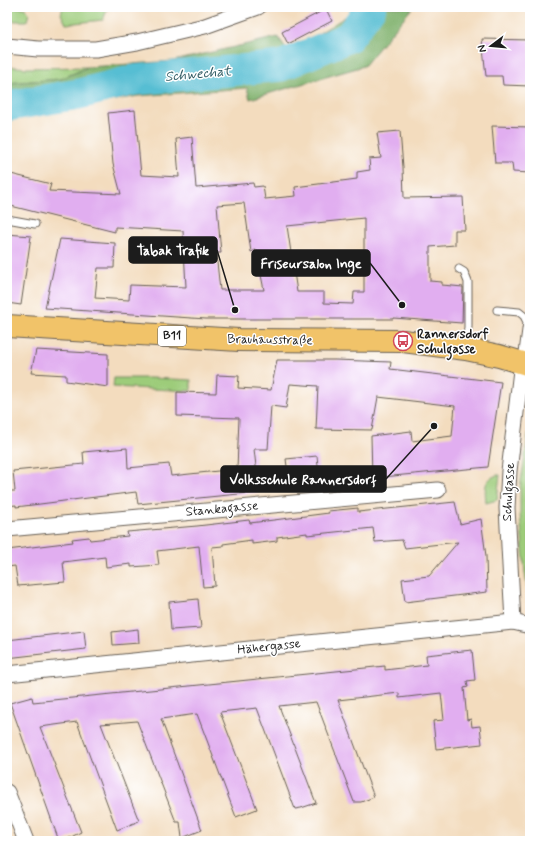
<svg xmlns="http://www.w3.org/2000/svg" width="537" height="848" font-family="Mynerve,sans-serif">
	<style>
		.green { fill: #9dcc7a; stroke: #5c744b }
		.forest { fill: #7eb06a; stroke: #4d6643 }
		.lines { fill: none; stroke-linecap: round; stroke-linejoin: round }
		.river { stroke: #56bed3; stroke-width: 31 }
		.building { fill: #e1aef0; fill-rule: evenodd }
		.lane-casing { stroke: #675f55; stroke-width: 9 }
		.street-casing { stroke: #675f55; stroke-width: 17 }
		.primary-casing { stroke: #675f55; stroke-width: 24 }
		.lane { stroke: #fff; stroke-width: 7 }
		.street { stroke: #fff; stroke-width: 15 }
		.primary { stroke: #f1c369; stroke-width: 22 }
		.labels { text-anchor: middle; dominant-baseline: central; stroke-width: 3; stroke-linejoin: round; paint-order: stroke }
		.shield { fill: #fff; stroke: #606060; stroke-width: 1 }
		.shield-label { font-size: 12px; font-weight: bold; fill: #1c1c1c }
		.poi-label { font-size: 13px; font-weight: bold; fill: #1c1c1c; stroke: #fff; text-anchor: start }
		.street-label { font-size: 13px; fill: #1c1c1c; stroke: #fff }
		.water-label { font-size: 14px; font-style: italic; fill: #335d65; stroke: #fff }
		.leader { fill: none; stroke: #1c1c1c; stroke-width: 1.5 }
		.callout-dot { fill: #1c1c1c; stroke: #fff; stroke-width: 1.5 }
		.callout { fill: #1c1c1c; stroke: #1c1c1c; stroke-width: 1.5 }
		.callout-label { font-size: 14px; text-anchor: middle; font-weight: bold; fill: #fff }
	</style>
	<rect width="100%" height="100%" fill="#fff"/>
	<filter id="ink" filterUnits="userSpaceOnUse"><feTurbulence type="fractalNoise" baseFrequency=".025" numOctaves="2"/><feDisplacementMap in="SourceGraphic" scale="8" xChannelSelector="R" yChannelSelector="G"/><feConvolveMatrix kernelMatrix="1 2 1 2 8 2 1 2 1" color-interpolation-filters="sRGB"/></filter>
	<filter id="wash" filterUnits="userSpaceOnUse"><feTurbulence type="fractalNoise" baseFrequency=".012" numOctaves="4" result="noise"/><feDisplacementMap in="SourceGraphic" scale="16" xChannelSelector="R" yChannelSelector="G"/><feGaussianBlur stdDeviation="0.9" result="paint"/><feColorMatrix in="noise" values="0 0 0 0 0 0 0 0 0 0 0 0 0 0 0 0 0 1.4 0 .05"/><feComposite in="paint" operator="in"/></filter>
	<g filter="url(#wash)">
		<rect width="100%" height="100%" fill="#f3dcbe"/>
		<!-- green -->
		<g class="green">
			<path d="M7,7l18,1 4,5 -2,8h-20z"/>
			<path d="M63,7h42l2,3 -4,10 -37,4 -5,-10z"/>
			<path d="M7,66l19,2 62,-1 -27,12 -54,4z"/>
			<path d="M114,378h37l40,2v11l-78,-4z"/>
			<path d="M530,423v170l-3,-7 -2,-13 -5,-59v-26z"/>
			<path d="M497,475h3l-3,25 -11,3c-1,-14 -3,-23 11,-28z"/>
		</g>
		<!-- forest -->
		<path class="forest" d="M361,7h52l-49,59 -114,33 -3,-11 -109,8 -131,24v-37l54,-4 27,-12 85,-6 105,-24 11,15z"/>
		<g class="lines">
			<!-- river -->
			<path class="river" d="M7,106l72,-12 55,-14 147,-14 68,-29 22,-30"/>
		</g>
		<g id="blocks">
			<!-- building -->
			<g class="building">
				<path d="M326,9l6,12 -44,23 -6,-12z"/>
				<path d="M482,39l48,1v46l-27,-1 -1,-9h-16z"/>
				<path d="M135,110l6,65 38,2 -3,-38 16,-2 4,51 57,-5 1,4 9,-1 2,13 31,-3 -1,-9 62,-8v-7l13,-2 -1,-11 12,-1 -4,-25 23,-2 3,36 1,31 59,-1 2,33h-10v15l-25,2v34l12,1v3l21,2 -1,36 -69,-5v1h-187l-161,-11 15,-69 55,4 -1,25h-16l-3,30 34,2 1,-15 56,2 -3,-56 -68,-4v5l-108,-27v-32l44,11 -2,7 72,3 -8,-30 -5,-51zM244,203l7,49 5,-2 8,40h-44l-4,-37h5l-4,-48zM364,218v74h-10l-1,12 -29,-1v-11h-27l-10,-66z"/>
				<path d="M492,126l38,1v46l-17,-1 -1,-9h-17z"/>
				<path d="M7,234l24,2 -10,69 -14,-2z"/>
				<path d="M36,350l72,4v33l-42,-6v-6l-35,-2z"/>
				<path d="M277,360h58l56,2 -1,7 111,13 -13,85 -116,11 -1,-42 40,-5 1,10 40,-5 3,-30 -77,-9 -6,33 -56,-1 2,-43 -28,-2 -4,24 -15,-2 -3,43h-14l5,43 -121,12 -2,-12 -120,15v-2l-9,1v-15h8l-2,-20 71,-7 -1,-12 44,-4 1,20 41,-4 2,12 66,-7 2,-51 -62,-2v-24l39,1 1,-18 22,1 -1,12 33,2z"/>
				<path d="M317,456l3,30 -30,3 -4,-30z"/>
				<path d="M455,502l5,22 21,-5 5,37 1,36 -82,10 -3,-23 27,-3 29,-34 -53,6 -3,-8 -27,2 -2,-14 -66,7v-2l-30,4v4l-25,3v-4l-29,4v2l-11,1 3,39 -12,1 -4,-41 -42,5 2,14 -28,2v-3l-25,3 -1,-10 -42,5 2,20 -47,4 -3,-20 -8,1v-17l66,-8 -1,-3 17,-2 1,3 38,-4 -1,-4 70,-6 52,-6 1,3 79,-10 -1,-2 30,-3v4z"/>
				<path d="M198,599l3,29 -30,2 -2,-28z"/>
				<path d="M138,629l1,14 -26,2 -1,-13z"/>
				<path d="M84,631l2,18 -79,9v-18z"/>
				<path d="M472,650l3,30 -8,1 1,6 -4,1 3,32 4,-1 1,8 8,-1 2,18 -46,5 -3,-28 11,-1 -3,-27 -42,5v-5l-61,7 36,97 -13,5h-7l-38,-100 -37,4 37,97 -15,5 -6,1 -38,-101 -37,4 37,97 -21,8 -39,-103 -36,5 41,111 -20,8 -2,-16h-4l-39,-101 -36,3 38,97 -22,9 -40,-108 -37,5 41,105 -18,9h-4l-49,-138 22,-6 1,5 352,-36v4l42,-5 -1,-10z"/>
			</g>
		</g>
	</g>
	<g filter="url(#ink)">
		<use href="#blocks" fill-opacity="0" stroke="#675f55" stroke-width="1"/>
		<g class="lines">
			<!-- lane casing -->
			<g class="lane-casing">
				<g id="lane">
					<path d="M7,219l28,5"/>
					<path d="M459,269l5,3 4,10v45l-2,20"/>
					<path d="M497,310l22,2 5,4 3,6 -5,38"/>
				</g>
			</g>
			<!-- street casing -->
			<g class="street-casing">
				<g id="street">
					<path d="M7,46l31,3h58l41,-7 68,-16 53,-19"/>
					<path d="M7,529l431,-39"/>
					<path d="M513,622l-6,-114 2,-37 13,-109"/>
					<path d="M7,674l506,-52 17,4"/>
					<path d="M7,792l19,49"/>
				</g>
			</g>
			<!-- primary casing -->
			<g class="primary-casing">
				<path id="primary" d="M7,326l232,14 164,1 63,8 33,7 31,9"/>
			</g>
			<!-- lane -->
			<use href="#lane" class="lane"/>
			<!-- street -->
			<use href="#street" class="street"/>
			<!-- primary -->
			<use href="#primary" class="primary"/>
		</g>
	</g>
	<!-- icons -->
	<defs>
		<g id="bus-ring" transform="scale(1)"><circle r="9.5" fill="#fff" stroke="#d1495b" stroke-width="1.5"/><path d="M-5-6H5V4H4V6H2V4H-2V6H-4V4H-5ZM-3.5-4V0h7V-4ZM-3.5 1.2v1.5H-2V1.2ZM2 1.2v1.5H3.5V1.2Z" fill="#d1495b"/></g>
	</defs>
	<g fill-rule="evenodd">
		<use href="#bus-ring" x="403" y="341"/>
	</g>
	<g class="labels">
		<!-- shield labels -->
		<rect class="shield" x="158" y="326" width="28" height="20" rx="3"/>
		<g class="shield-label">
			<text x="172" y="336">B11</text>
		</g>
		<!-- poi labels -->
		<g class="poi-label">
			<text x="417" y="334">Rannersdorf<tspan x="417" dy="15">Schulgasse</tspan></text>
		</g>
		<!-- street labels -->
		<g class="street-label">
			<text transform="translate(270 340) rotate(1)">Brauhausstraße</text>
			<text transform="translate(509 492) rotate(-87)">Schulgasse</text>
			<text transform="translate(222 509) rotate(-5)">Stankagasse</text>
			<text transform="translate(269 647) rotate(-6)">Hähergasse</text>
		</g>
		<!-- water labels -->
		<g class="water-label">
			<text transform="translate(198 74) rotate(-5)">Schwechat</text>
		</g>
	</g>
	<!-- callouts -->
	<path class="leader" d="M235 310L217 250M402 305L370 263M434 426L386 479"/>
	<g class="callout-dot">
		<circle cx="235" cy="310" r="4"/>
		<circle cx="402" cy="305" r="4"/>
		<circle cx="434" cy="426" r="4"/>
	</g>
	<g class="callout">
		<rect x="129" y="237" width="88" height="26" rx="4"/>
		<rect x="252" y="250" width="118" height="26" rx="4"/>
		<rect x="221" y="466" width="165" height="26" rx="4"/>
	</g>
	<g class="callout-label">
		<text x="173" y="255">Tabak Trafik</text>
		<text x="311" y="268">Friseursalon Inge</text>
		<text x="303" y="484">Volksschule Rannersdorf</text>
	</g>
	<!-- margin -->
	<rect width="537" height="848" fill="none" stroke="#fff" stroke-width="24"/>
	<!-- north arrow -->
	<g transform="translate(491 46) rotate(254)" stroke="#ffffff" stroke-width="3" paint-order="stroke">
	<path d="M0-3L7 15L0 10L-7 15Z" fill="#1c1c1c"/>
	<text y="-6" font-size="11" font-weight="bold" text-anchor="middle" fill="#1c1c1c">N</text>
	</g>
</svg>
